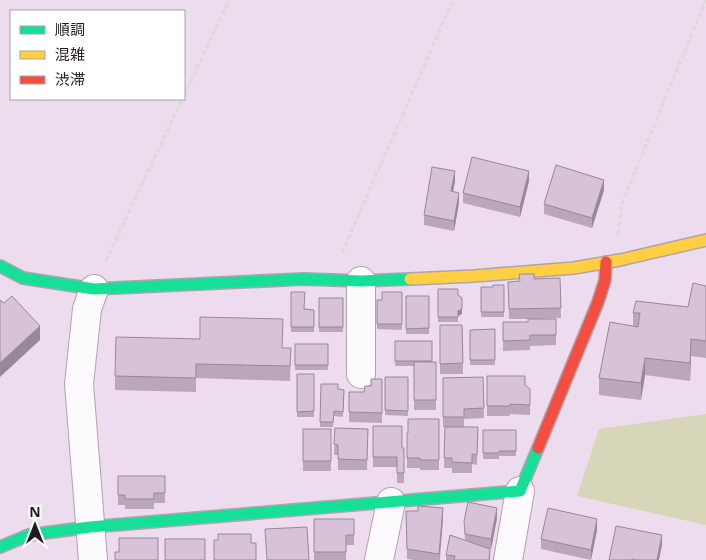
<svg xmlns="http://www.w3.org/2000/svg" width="706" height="560" font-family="'Open Sans','Noto Sans JP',sans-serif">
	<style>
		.green { fill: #d8d6b9 }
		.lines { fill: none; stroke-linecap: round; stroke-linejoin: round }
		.street-casing { stroke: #b0a3b0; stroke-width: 30 }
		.fast-casing { stroke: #b0a3b0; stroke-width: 14 }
		.slow-casing { stroke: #b0a3b0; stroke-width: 14 }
		.jam-casing { stroke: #b0a3b0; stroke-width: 14 }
		.path { stroke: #ddd8dd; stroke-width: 3; stroke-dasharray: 5 2.5; stroke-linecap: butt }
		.street { stroke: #fcfafc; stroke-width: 28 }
		.fast { stroke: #16e098; stroke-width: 11 }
		.slow { stroke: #ffcf43; stroke-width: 11 }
		.jam { stroke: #f24e42; stroke-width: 11 }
		.wall { fill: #baa7ba }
		.shaded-wall { fill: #978897 }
		.building { fill: #d8c2d8; stroke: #978897 }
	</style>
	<rect width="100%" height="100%" fill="#eddced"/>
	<!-- green -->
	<path class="green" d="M706,414v111l-129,-29 22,-67z"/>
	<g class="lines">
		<!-- street casing -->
		<g class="street-casing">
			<g id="street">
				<path d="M361,281v93"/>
				<path d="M93,560l-14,-176 8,-75 7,-20"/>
				<path d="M379,560l12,-58"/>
				<path d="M508,560l12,-69"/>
			</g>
		</g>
		<!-- fast casing -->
		<g class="fast-casing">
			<g id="fast">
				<path d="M0,266l23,12 71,11 210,-10 57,2 49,-2"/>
				<path d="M0,547l29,-12 61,-8 430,-36 18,-43"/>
			</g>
		</g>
		<!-- slow casing -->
		<g class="slow-casing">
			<path id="slow" d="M410,279l64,-3 100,-8 46,-8 86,-20"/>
		</g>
		<!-- jam casing -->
		<g class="jam-casing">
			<path id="jam" d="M538,448l60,-146 7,-22 1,-18"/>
		</g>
		<!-- path -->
		<g class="path">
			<path d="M184,96l45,-96"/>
			<path d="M618,234l4,-31 84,-203"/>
			<path d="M342,253l111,-253"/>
			<path d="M106,261l76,-162"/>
		</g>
		<!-- street -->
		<use href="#street" class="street"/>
		<!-- fast -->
		<use href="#fast" class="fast"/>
		<!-- slow -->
		<use href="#slow" class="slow"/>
		<!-- jam -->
		<use href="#jam" class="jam"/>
	</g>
	<!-- wall -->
	<g class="wall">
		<path d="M455,181l-2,11 6,11 -5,28 -30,-6v-10z"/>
		<path d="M529,181l-9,36 -57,-14v-10z"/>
		<path d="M604,190l-12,38 -48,-14v-10z"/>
		<path d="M560,278l1,40 -24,1h19v26l-26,1v4l-27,1v-29h25v-3h-19l-1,-37 11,-1 15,-2z"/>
		<path d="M504,285v32h-23v-30h12z"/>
		<path d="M706,286v72l-15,-2 -1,25 -45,-6 -4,25 -42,-5v-17l34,-52v-13l55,-6z"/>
		<path d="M438,289l20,6 4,19 -4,2v6h-20z"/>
		<path d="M291,292l13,17 10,1v22h-23z"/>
		<path d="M402,292v38l-25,-1v-29h5z"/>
		<rect x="406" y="296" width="23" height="38"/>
		<rect x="319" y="298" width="24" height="34"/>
		<path d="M440,325h22l1,49h-23z"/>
		<path d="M495,329v36h-25v-35z"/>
		<path d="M395,341h37v21h4v48h-22v-44h-19z"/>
		<rect x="295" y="344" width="33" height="26"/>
		<path d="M282,348h9l-1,33 -94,-3v14l-81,-2v-14z"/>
		<rect x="297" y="374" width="17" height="43"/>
		<path d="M487,376l38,9 5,4v26l-20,-1v2h-23z"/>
		<path d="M385,377h23v39l-23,-1z"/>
		<path d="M483,377l1,41 -20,1v8h14l-1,38 -5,-1v9h-20v-5h-8l1,-41h-2v-49z"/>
		<path d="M382,379v44l-33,-1v-30h15l7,-6z"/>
		<path d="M321,384l17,5 6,1 -1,27 -9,-1 -1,11h-13z"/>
		<path d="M439,419v51h-19v-2h-13v-35z"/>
		<path d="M373,426l29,22h2v35h-7v-16h-24z"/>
		<path d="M335,428l33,1 -1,41h-29v-15h-4z"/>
		<rect x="303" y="429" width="28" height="42"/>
		<path d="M483,430h33v26h-17v3h-16z"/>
		<path d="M118,476h47v27h-11v6h-29v-4h-7z"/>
		<path d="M406,511l37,8 -3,41h-26l-7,-1z"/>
		<path d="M497,518l-6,31h-1v11h-44v-5l19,-15 -1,-19z"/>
		<path d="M314,519h40v26h-8v15h-32z"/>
		<path d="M597,530l-6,30 -50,-11v-10z"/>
	</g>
	<!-- shaded-wall -->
	<g class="shaded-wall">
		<path d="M455,171v10l-4,20v-10z"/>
		<path d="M529,171v10l-9,36v-10z"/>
		<path d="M604,180v10l-12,38v-10z"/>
		<path d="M459,193v10l-5,28v-10z"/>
		<path d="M462,309v5l-4,2v-5z"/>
		<path d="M40,326v14l-40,37v-14z"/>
		<path d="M691,339v17l-1,25v-18z"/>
		<path d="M645,358v17l-4,25v-17z"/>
		<path d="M443,508v11l-4,41v-6z"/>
		<path d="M497,508v10l-6,31v-10z"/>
		<path d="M597,519v11l-6,30v-10z"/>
		<path d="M662,535v10l-3,15h-2z"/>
	</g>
	<!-- building -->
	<g class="building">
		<path d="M472,157l57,14 -9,36 -57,-14z"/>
		<path d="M556,165l48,15 -12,38 -48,-14z"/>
		<path d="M432,167l23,4 -4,20 8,2 -5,28 -30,-6z"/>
		<path d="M519,274h15v5l26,-1 1,30 -52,1 -1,-27 12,-1z"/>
		<path d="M693,283l13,3v55l-15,-2 -1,24 -45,-5 -4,25 -42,-5 11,-56 28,5 2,-14h-7l3,-12 52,6z"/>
		<path d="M493,285h11v27h-23v-25h12z"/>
		<path d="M438,289h20v6l4,3v11l-4,2v6h-20z"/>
		<path d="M291,292h14l-1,17 10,1v17h-23z"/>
		<path d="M382,292h20v32h-25v-24h5z"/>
		<path d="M12,296l28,30 -40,37v-63l4,3z"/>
		<path d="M406,296h23v32l-23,1z"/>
		<rect x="319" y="298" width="24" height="29"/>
		<path d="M200,317l83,2 -1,29h9l-1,18 -94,-2v14l-81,-2 1,-39 84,2z"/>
		<path d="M528,319h28v16h-26v5l-27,1v-19h25z"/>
		<path d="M440,325h22l1,38 -23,1z"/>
		<path d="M495,329v31h-25v-30z"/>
		<rect x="395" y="341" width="37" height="20"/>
		<rect x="295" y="344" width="33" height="21"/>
		<rect x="414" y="362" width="22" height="38"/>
		<path d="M297,374h17v37l-17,1z"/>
		<path d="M487,376h38v9l5,4v16l-20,-1v2h-23z"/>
		<path d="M385,377h23v34l-23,-1z"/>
		<path d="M483,377l1,31 -20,1v8h-21v-39z"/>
		<path d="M371,379h11v34l-33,-1v-20h15l1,-6h6z"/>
		<path d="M321,384h17v5l6,1 -1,22 -9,-1 -1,11h-13z"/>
		<path d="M408,419h31v41h-19v-2h-13v-25h1z"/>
		<path d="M373,426h29v22h2v25h-7v-16h-24z"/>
		<path d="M445,427h33l-1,28 -5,-1v9l-20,-1v-4h-8z"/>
		<path d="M335,428l33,1 -1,31 -29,-1v-14l-4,-1z"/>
		<rect x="303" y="429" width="28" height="32"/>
		<path d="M483,430h33v21h-17v2h-16z"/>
		<path d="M118,476h47v17h-11v6h-29v-4h-7z"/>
		<path d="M468,502l29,6 -6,31 -26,-5 -1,-13z"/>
		<path d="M418,506l25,2 -4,46 -32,-5 -1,-38h12z"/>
		<path d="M548,508l49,11 -6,31 -50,-11z"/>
		<path d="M314,519h40v16h-8v17h-32z"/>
		<path d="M616,526l46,9 -5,25h-21l-4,-1v1h-23z"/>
		<path d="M307,527l2,33h-42l-2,-31z"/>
		<path d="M218,534h33v9h5v17h-42v-20h4z"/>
		<path d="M450,535l40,14 -1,11h-35l1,-4 -9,-1z"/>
		<path d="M119,538h39v22h-43v-8h4z"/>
		<rect x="165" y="539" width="40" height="21"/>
	</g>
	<!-- legend -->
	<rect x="10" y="10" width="175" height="90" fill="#ffffff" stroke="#a7a3a7"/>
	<rect x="20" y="26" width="25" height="8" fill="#16e098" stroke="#a7a3a7"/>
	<text x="55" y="35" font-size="15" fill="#241a24">順調</text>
	<rect x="20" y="51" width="25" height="8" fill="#ffcf43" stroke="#a7a3a7"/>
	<text x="55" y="60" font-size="15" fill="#241a24">混雑</text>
	<rect x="20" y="76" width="25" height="8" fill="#f24e42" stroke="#a7a3a7"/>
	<text x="55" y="85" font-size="15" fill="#241a24">渋滞</text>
	<!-- north arrow -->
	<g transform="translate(35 525)" stroke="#ffffff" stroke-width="4" paint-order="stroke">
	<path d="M0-4L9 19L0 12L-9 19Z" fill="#241a24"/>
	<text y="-8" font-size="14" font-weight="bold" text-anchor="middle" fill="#241a24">N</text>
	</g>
</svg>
